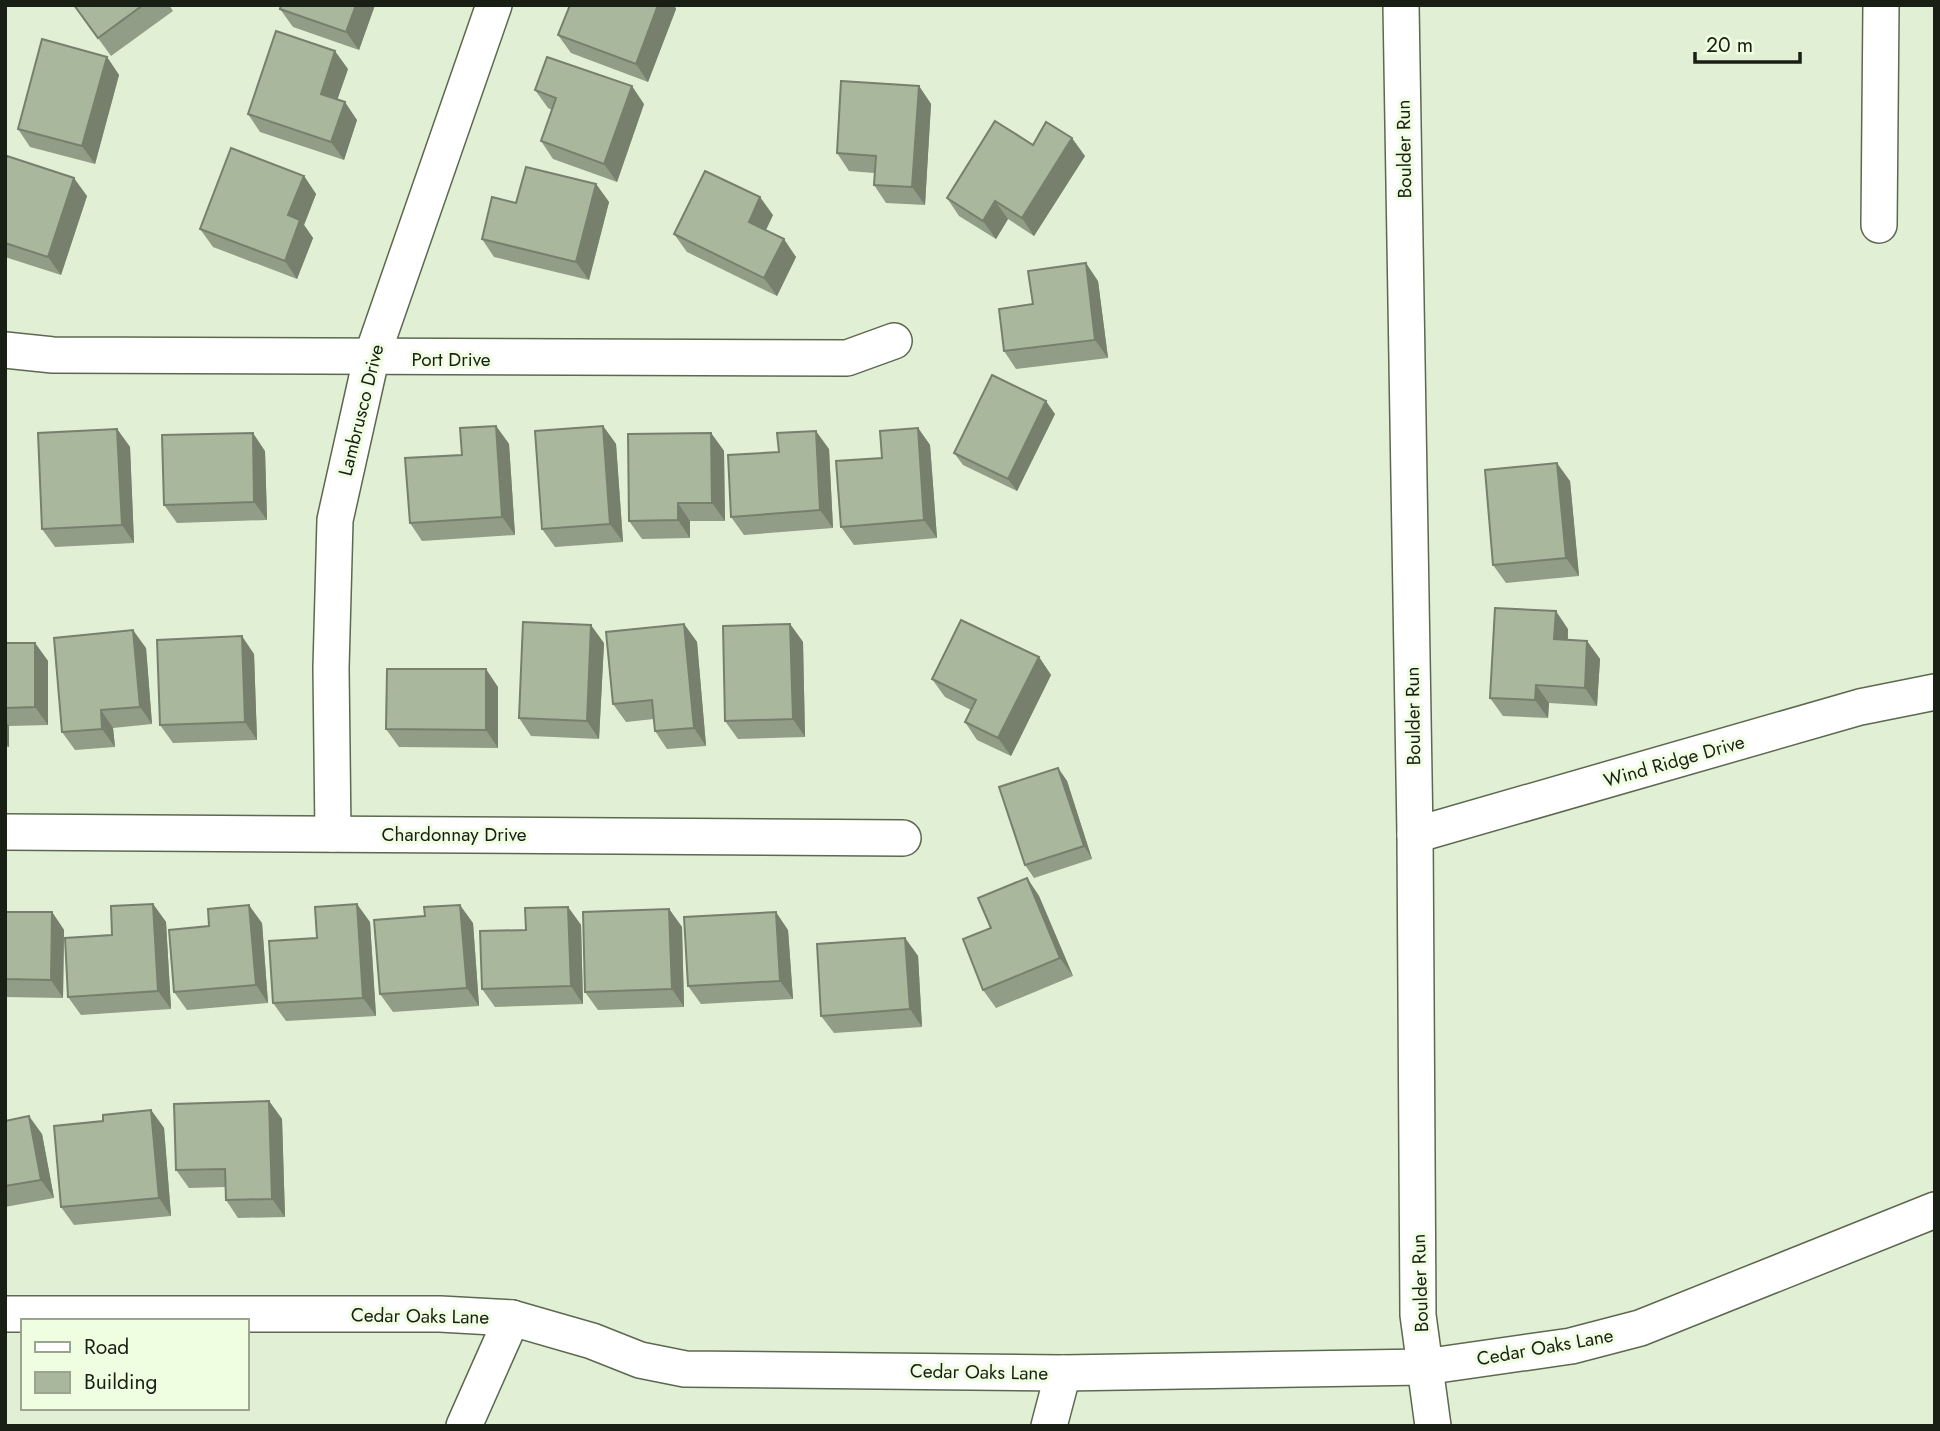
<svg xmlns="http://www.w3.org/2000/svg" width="1940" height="1431" font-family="Jost,sans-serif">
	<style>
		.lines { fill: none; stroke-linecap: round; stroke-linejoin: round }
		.minor-casing { stroke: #5c6850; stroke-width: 38 }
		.minor { stroke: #fff; stroke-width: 35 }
		.wall { fill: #919d86 }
		.shaded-wall { fill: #76806d }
		.building { fill: #a9b79c; stroke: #76806d; stroke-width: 2 }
		.labels { text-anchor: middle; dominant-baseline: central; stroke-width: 6; stroke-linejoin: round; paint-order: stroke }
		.street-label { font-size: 19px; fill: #1a1f15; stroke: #effde1 }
	</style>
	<rect width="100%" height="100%" fill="#e1f0d4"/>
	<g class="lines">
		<!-- minor casing -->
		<g class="minor-casing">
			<g id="minor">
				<path d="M1401,5l14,830 3,480 15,111"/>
				<path d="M1879,225l2,-220"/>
				<path d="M5,350l48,5 794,3 47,-17"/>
				<path d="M5,832l898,6"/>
				<path d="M333,834l-2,-166 4,-148 36,-161 123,-354"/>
				<path d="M1415,835l445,-128 75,-15"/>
				<path d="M5,1314h435l72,4 80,23 48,19 45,9 378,4 361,-6 147,-21 69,-18 295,-118"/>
				<path d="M464,1426l48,-108"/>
				<path d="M1049,1426l14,-53"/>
			</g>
		</g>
		<!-- minor -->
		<use href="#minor" class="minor"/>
	</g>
	<!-- wall -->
	<g class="wall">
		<path d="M74,5h95l4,6 -62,45z"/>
		<path d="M375,5l-16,45 -66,-23 -13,-18z"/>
		<path d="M570,5h104l2,4 -28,73 -77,-29 -13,-18z"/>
		<path d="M107,57l12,18 -24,89 -65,-17 -12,-18z"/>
		<path d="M348,69l-11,31 20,20 -13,40 -84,-28 -12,-18z"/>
		<path d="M919,86l12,18 -6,101 -39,-2 -12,-18v-12l-25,-2 -12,-18z"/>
		<path d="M535,90l109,14 -27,78 -64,-23 -12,-18 11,-31 -4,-2z"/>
		<path d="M1033,145l52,11 -51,80 -26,-17 -12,20 -37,-23 -12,-18z"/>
		<path d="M5,162l82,34 -26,79 -56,-18z"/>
		<path d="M304,176l12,18 -12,31 9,13 -16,41 -84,-32 -13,-18z"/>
		<path d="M596,184l13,18 -20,78 -95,-23 -12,-18 34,-36z"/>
		<path d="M773,215l-7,15 30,27 -19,39 -90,-44 -13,-18z"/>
		<path d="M1098,281l10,77 -92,11 -12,-18 29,-47z"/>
		<path d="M1055,414l-38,77 -54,-26 -9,-12z"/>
		<path d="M496,426l13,18 6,91 -93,6 -12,-18 52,-68z"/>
		<path d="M603,426l13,18 7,98 -68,5 -13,-18z"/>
		<path d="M918,428l12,17 7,93 -83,7 -13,-18 41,-69z"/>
		<path d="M117,429l13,18 4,96 -79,4 -13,-18z"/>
		<path d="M711,433l13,18 1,70h-35v17l-48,1 -13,-18z"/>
		<path d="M829,449l4,79 -89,7 -13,-18z"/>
		<path d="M265,451l2,69 -90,3 -13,-18z"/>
		<path d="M1570,481l9,95 -73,7 -13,-18z"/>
		<path d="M684,624l13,18 9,104 -39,3 -12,-18 -1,-12 -28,3 -13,-18z"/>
		<path d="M790,624l13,18 2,95 -67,2 -13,-18z"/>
		<path d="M1568,629v11l19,1 13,18 -3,47 -48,-3 -1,15 -45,-2 -13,-18z"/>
		<path d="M5,643h30l13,18v64l-39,1v21h-4z"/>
		<path d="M604,643l-5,96 -68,-3 -12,-18z"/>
		<path d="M146,648l6,76 -39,4 2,19 -40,3 -13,-18z"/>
		<path d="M254,654l3,86 -84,3 -13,-18z"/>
		<path d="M1039,657l12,18 -40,81 -34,-16 -12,-18 6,-12 -26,-13 -13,-18z"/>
		<path d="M498,687v61l-99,-1 -13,-18z"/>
		<path d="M1058,768l9,13 25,78 -58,19 -9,-13z"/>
		<path d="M1027,878l12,18 34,80 -77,32 -13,-18 8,-62z"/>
		<path d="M153,904l13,18 5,87 -90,6 -13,-18 44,-62z"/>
		<path d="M568,907l13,18 2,79 -88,3 -13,-18 44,-59z"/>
		<path d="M669,909l13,18 2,80 -86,3 -13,-18z"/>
		<path d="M5,912h47l12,18 -1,68 -58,-1z"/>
		<path d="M370,922l6,94 -90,5 -13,-18 44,-65z"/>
		<path d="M262,923l6,80 -81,7 -13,-18 35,-66z"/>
		<path d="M473,923l6,83 -86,6 -13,-18z"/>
		<path d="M788,930l5,69 -92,5 -13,-18z"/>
		<path d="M905,938l13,18 4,71 -88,6 -13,-17z"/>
		<path d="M269,1101l13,18 3,98 -47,1 -12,-18 -1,-13 -36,1 -13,-18z"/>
		<path d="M151,1110l13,18 7,88 -97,9 -13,-18 42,-86z"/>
		<path d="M5,1121l37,13 12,64 -49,9z"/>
	</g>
	<!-- shaded-wall -->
	<g class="shaded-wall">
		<path d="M356,5h19l-16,45 -13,-18z"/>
		<path d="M658,5h16l2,4 -28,73 -12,-18z"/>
		<path d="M335,51l13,18 -15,43 -12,-18z"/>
		<path d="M107,57l12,18 -24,89 -13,-18z"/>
		<path d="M632,86l12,18 -27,78 -13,-18z"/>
		<path d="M919,86l12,18 -6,101 -13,-18z"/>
		<path d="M345,102l12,18 -13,40 -13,-18z"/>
		<path d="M1072,138l13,18 -51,80 -12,-18z"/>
		<path d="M304,176l12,18 -12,31 9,13 -16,41 -12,-18 3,-46z"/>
		<path d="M74,178l13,18 -26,79 -13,-18z"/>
		<path d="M596,184l13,18 -20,78 -13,-18z"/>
		<path d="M760,197l13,18 -12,25 -12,-18z"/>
		<path d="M995,201l13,18 -12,20 -13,-18z"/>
		<path d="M784,239l12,18 -19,39 -13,-18z"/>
		<path d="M1086,263l12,18 10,77 -13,-18z"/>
		<path d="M1046,401l9,13 -38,77 -9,-12z"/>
		<path d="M496,426l13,18 6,91 -13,-18z"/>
		<path d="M603,426l13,18 7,98 -13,-18z"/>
		<path d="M918,428l12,17 7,93 -13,-18z"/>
		<path d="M117,429l13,18 4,96 -12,-18z"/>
		<path d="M816,431l13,18 4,79 -13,-18z"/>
		<path d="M253,433l12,18 2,69 -13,-18z"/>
		<path d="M711,433l13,18 1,70 -13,-18z"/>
		<path d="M1557,463l13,18 9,95 -13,-18z"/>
		<path d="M678,503l12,18v17l-12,-18z"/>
		<path d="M1556,611l12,18 -1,28 -13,-18z"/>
		<path d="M684,624l13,18 9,104 -12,-18z"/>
		<path d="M790,624l13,18 2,95 -12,-18z"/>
		<path d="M591,625l13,18 -5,96 -12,-18z"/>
		<path d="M133,630l13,18 6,76 -12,-17z"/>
		<path d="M242,636l12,18 3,86 -12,-18z"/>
		<path d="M1587,641l13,18 -3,47 -12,-18z"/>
		<path d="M35,643l13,18v64l-13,-18z"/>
		<path d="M1039,657l12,18 -40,81 -13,-18z"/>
		<path d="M486,669l12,18v61l-12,-18z"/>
		<path d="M1536,685l13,18 -1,15 -13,-18z"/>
		<path d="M101,710l12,18 2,19 -13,-18z"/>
		<path d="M5,720l4,6v21l-4,-6z"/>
		<path d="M1058,768l9,13 25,78 -8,-13z"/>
		<path d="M1027,878l12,18 34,80 -13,-18z"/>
		<path d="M153,904l13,18 5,87 -13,-18z"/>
		<path d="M357,904l13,18 6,94 -13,-18z"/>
		<path d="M249,905l13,18 6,80 -12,-18z"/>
		<path d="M460,905l13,18 6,83 -12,-18z"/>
		<path d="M568,907l13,18 2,79 -12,-18z"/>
		<path d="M669,909l13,18 2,80 -12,-18z"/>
		<path d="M52,912l12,18 -1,68 -12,-18z"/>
		<path d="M776,912l12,18 5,69 -13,-18z"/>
		<path d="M905,938l13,18 4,71 -12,-18z"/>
		<path d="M269,1101l13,18 3,98 -13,-18z"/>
		<path d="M151,1110l13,18 7,88 -12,-18z"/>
		<path d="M29,1116l13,18 12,64 -13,-18z"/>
	</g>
	<!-- building -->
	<g class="building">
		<path d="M74,5h69l-45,33z"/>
		<path d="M281,5h75l-10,27 -66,-23z"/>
		<path d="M570,5h88l-22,59 -78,-29z"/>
		<path d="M276,31l59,20 -14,43 24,8 -14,40 -83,-28z"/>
		<path d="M42,39l65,18 -25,89 -64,-17z"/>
		<path d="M547,57l85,29 -28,78 -63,-23 15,-43 -21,-8z"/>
		<path d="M841,81l78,5 -7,101 -38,-2 2,-29 -39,-3z"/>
		<path d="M995,121l38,24 13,-23 26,16 -50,80 -27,-17 -12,20 -36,-23z"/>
		<path d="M231,148l73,28 -16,39 12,5 -15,41 -85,-32z"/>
		<path d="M7,156l67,22 -26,79 -43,-14v-81z"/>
		<path d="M526,167l70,17 -20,78 -94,-23 10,-42 24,6z"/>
		<path d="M705,171l55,26 -11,25 35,17 -20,39 -90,-44z"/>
		<path d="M1086,263l9,77 -91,11 -5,-42 34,-5 -5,-33z"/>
		<path d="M992,375l54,26 -38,78 -54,-26z"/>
		<path d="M496,426l6,91 -92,6 -5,-65 57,-3 -2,-27z"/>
		<path d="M603,426l7,98 -68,5 -7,-98z"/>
		<path d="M918,428l6,92 -83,7 -5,-66 46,-3 -2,-27z"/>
		<path d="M117,429l5,96 -80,4 -4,-96z"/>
		<path d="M816,431l4,79 -89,7 -3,-62 51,-3 -2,-19z"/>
		<path d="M253,433l1,69 -90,3 -2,-70z"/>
		<path d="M711,433l1,70h-34v17l-49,1 -1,-87z"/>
		<path d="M1557,463l9,95 -73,7 -8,-95z"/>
		<path d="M1495,608l61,3 -2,28 33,2 -2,47 -49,-3 -1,15 -45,-2z"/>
		<path d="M961,620l78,37 -41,81 -33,-16 11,-22 -44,-21z"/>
		<path d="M523,622l68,3 -4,96 -68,-3z"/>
		<path d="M684,624l10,104 -39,3 -3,-31 -39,4 -7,-72z"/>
		<path d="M790,624l3,95 -68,2 -2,-95z"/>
		<path d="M133,630l7,77 -39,3 1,19 -40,3 -8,-94z"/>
		<path d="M242,636l3,86 -85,3 -3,-85z"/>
		<path d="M5,643h30v64l-30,1z"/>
		<path d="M387,669h99v61l-100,-1z"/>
		<path d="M1058,768l26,78 -59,19 -26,-78z"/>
		<path d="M1027,878l33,80 -77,32 -20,-51 28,-11 -13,-30z"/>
		<path d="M153,904l5,87 -90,6 -3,-59 47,-3 -1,-29z"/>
		<path d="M357,904l6,94 -90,5 -4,-62 48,-3 -2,-31z"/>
		<path d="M249,905l7,80 -82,7 -5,-62 40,-4 -1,-17z"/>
		<path d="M460,905l7,83 -87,6 -6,-74 51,-4 -1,-9z"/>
		<path d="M568,907l3,79 -89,3 -2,-58 46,-1 -1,-22z"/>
		<path d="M669,909l3,80 -87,3 -2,-80z"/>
		<path d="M5,912h47l-1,68 -46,-1z"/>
		<path d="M776,912l4,69 -92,5 -4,-69z"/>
		<path d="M905,938l5,71 -89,7 -4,-72z"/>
		<path d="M269,1101l3,98 -46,1 -1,-31 -49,1 -2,-66z"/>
		<path d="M151,1110l8,88 -98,9 -7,-81 49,-5v-6z"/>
		<path d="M29,1116l12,64 -36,6v-65z"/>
	</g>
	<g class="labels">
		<!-- street labels -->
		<g class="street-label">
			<text transform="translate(1404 149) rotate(-91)">Boulder Run</text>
			<text x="451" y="359">Port Drive</text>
			<text transform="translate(361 410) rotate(-76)">Lambrusco Drive</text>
			<text transform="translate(1413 716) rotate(-91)">Boulder Run</text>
			<text transform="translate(1674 761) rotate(-16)">Wind Ridge Drive</text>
			<text x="454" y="834">Chardonnay Drive</text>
			<text transform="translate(1420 1283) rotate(-92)">Boulder Run</text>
			<text transform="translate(420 1316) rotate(1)">Cedar Oaks Lane</text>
			<text transform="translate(1545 1347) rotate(-10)">Cedar Oaks Lane</text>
			<text transform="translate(979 1372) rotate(1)">Cedar Oaks Lane</text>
		</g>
	</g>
	<!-- border -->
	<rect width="1940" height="1431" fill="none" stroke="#1a1f15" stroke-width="14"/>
	<!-- legend -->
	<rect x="21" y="1319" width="228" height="91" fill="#effde1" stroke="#9aa48f" stroke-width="2"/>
	<rect x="35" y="1342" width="35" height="10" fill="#ffffff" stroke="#9aa48f" stroke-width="2"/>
	<text x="84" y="1354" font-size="21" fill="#1a1f15">Road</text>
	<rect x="35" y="1372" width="35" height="21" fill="#a9b79c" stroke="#9aa48f" stroke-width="2"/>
	<text x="84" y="1389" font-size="21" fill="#1a1f15">Building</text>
	<!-- scale -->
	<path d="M1695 52v10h105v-10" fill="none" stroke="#1a1f15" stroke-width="3.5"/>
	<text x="1706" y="52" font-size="21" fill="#1a1f15" stroke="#effde1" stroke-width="5" paint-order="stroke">20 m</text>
</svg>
